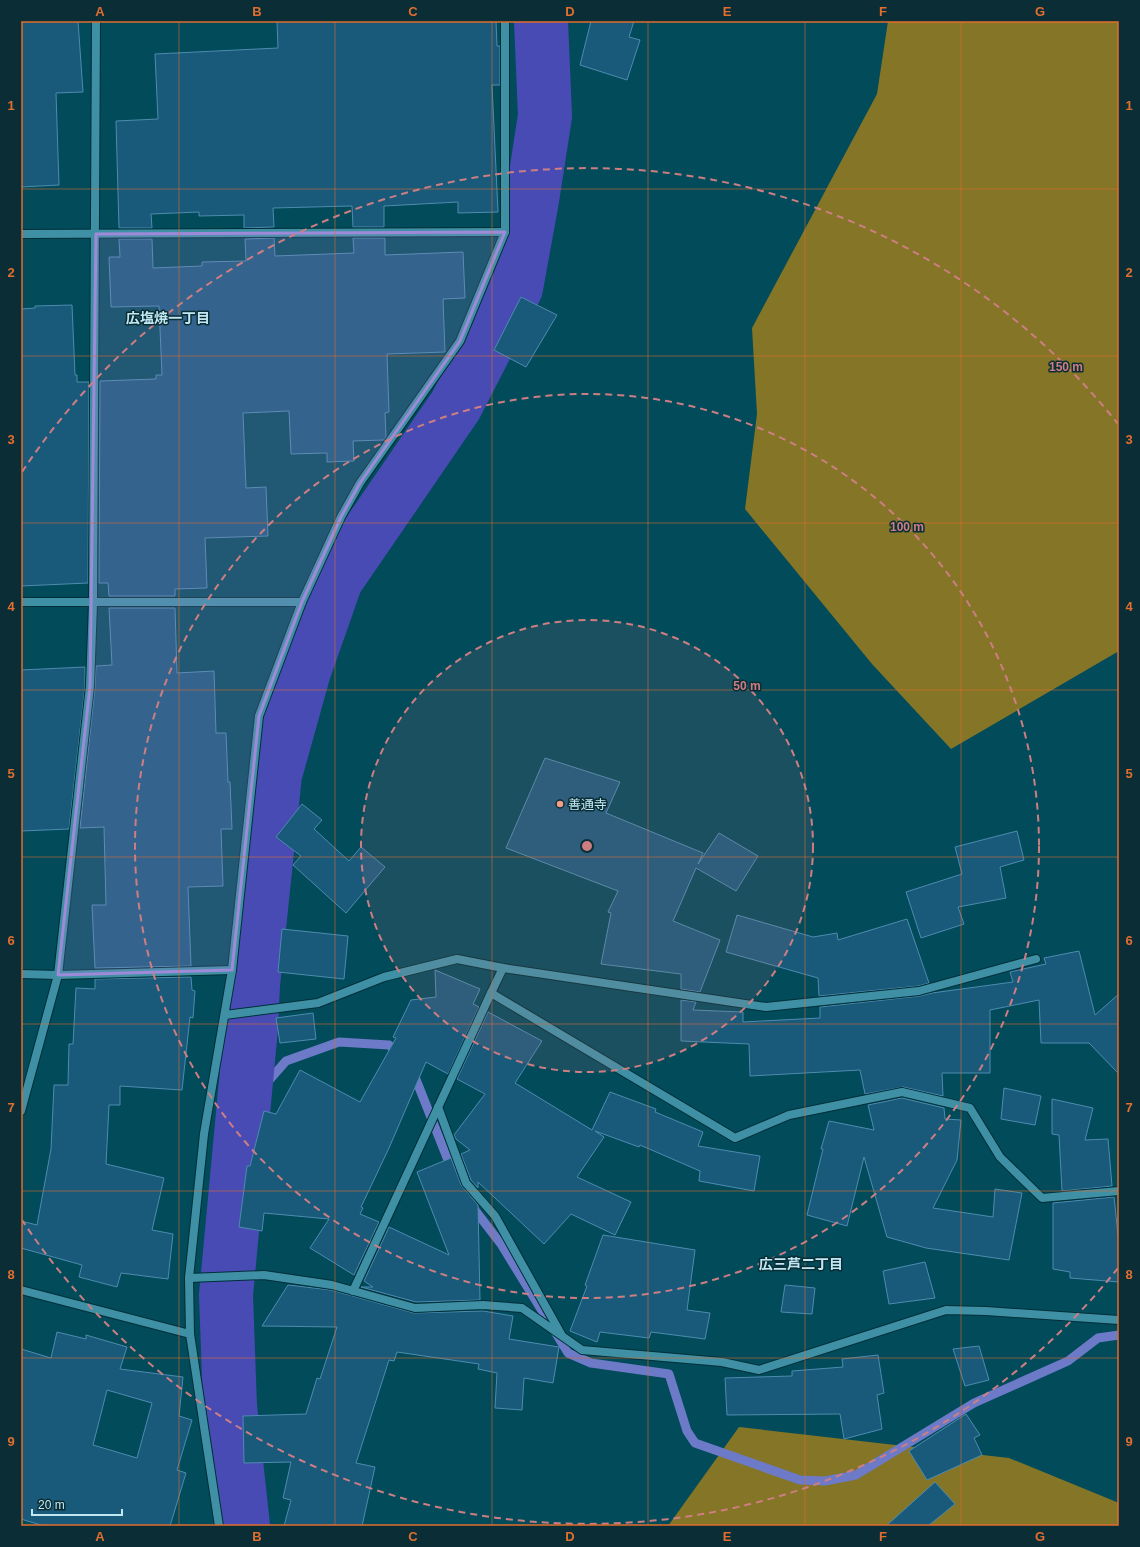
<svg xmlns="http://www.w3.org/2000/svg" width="1140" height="1547" font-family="Helvetica,'Noto Sans JP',sans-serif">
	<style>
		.forest { fill: #857527 }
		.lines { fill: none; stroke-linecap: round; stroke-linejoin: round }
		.stream { stroke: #6c7ac7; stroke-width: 9 }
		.river { stroke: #484bb4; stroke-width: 54 }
		.building { fill: #195a7b; stroke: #4e8baf; fill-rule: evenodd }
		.minor-casing { stroke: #002f39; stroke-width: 10 }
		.minor { stroke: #3f90a4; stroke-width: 8 }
		.marked { fill: #9e8ad8; fill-opacity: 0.2; stroke: #9e8ad8; stroke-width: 3; stroke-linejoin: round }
		.grid { fill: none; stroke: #e26e2e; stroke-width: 1; stroke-opacity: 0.55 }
		.ring { fill: none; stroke: #cd7e83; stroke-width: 2; stroke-dasharray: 7 5 }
		.poi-dot { fill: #f49e86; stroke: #0b2e36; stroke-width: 1.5 }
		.labels { text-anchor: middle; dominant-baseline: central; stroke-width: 3; stroke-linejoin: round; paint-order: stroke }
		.poi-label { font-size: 13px; fill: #c1e7f2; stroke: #0b2e36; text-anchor: start }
		.neighbourhood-label { font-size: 14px; font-weight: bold; fill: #c1e7f2; stroke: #0b2e36 }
		.centre { fill: #cd7e83; stroke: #0b2e36; stroke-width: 2 }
		.ring-label { font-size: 12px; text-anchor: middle; font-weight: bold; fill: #cd7e83; stroke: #0b2e36; stroke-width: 3; stroke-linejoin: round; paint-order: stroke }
		.neatline { fill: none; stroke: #e26e2e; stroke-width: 1.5 }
		.grid-label { font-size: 13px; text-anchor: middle; font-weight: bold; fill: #e26e2e }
	</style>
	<rect width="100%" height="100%" fill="#024b5a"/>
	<!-- forest -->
	<g class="forest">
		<path d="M888,21h231v630l-168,98 -79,-85 -127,-155 12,-95 -5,-86 125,-234z"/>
		<path d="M739,1427l270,31 110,45v23h-451z"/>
	</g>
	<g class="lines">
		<!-- stream -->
		<g class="stream">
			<path d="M413,1072l39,98"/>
			<path d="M243,1110l43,-49 53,-19 50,3 11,9"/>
			<path d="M471,1205l30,39 67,109 23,10 78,11 18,57 8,12 105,37 25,1 31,-6 118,-72 94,-42 30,-23 21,-3"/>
		</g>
		<!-- river -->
		<path class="river" d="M243,1526l-13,-120 -4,-111 25,-267 2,-43 22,-210 29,-104 32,-91 120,-175 60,-117 16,-88 13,-84 -4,-95"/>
	</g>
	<!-- building -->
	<g class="building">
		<path d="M21,21h57l5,71 -27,1 3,92 -38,2z"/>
		<path d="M277,21h219l1,25h3v39h-8l6,127 -40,1v-11l-74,4v21h-31l-1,-21 -79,2 1,19 -30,1v-13l-45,1v-4l-48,2 1,14h-33l-3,-107 42,-2 -3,-65 123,-6z"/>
		<path d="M591,21h43l-5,16 11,3 -13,40 -47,-15z"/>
		<path d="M274,238l1,18 79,-3 -1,-15h32v17l78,-3 2,46 -22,1 2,53 -58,2 2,58 -4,1 1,24 -2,3 -31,1 1,20 -27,1v-9l-36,1 -2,-43 -46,2 3,75 20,-1 2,49 -63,2 2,50 -32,1v7h-66l-1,-13h-9l1,-202 56,-2v-4h6l-3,-69 -48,1 -2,-50h11l-1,-18h33l1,29 49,-2v-4l44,-1 -1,-22z"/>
		<path d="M521,297l36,18 -31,52 -32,-17z"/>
		<path d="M72,305l3,70h2v7h12l-1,201 -67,3v-277l14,-1v-2z"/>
		<path d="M109,608h66l2,65 37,-2 2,62h10l2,49h2l2,47h-11l2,57 -35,1 3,79 -96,2 -3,-63h14l-2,-78 -24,1 15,-141 1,-21 16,-1z"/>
		<path d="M85,667v19l-16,143 -48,2v-161z"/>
		<path d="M545,758l75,24 -14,31 97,40 -5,11 21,-31 39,23 -22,35 -40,-23 -23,53 47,19 -20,52 -19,-3v-15l-80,-10 10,-51 -3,-1 10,-21 -112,-43z"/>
		<path d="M302,804l20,16 -8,9 35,32 12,-14 24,20 -39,46 -53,-48 8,-9 -25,-19z"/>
		<path d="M1017,831l7,29 -24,7 6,31 -48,9 6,17 -43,14 -15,-46 56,-18 -7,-27z"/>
		<path d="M737,915l76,22 24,-4 1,7 69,-21 22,64 -11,3 -99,10 -1,-18 -92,-26z"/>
		<path d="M282,929l66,7 -4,43 -66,-7z"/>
		<path d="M1079,951l16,64 24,-21v80l-30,-31h-48l-2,-43 -49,10v63h-48l1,23 -40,-9 -38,7 -5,-24 -110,6 -1,-32 -68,-3v-41l15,2 -3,8 50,2v10l77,-4v-11l100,-11 12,-3 81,-11 -3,-10 36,-8 -2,-6z"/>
		<path d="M435,970l45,19 -7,15 6,3 -31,67 -22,-12 -37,86 -28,59 2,1 -3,6 19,8 -25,53 -44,-27 19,-29 -65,-6 -2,18 -23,-4 8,-61h3l14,-55 12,3 24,-44 60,32 36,-64 -3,-1 18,-37 25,-3z"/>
		<path d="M191,977l1,13 3,1 -2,27 -3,-1 -8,73 -62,-4v19h-11l-3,59 58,14 -12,52 21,4 -5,45 -47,-6 -4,14 -38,-10 3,-12 -61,-17v-27l16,4 14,-76 3,-64h14l1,-41h4l3,-56 19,1v-10z"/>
		<path d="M488,1012l54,29 -27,42 77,47 18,-38 46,17 -1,3 48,20 -5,14 62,10 -6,35 -55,-10 1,-10 -60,-26 -1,2 -44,-16 9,6 -27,40 54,25 -16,33 -44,-21 -27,30 -66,-62v6l-7,-8 -10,-26 9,-4 -14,-11 -2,-4 31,-41 -28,-15z"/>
		<path d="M313,1013l3,26 -36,4 -4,-25z"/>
		<path d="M1004,1088l37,8 -6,29 -34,-6z"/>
		<path d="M902,1098l42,10 1,11 16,1 -4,40 -24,48 60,9 2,-28 27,4 -13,67 -83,-12 -39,-11 -23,-80 -17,69 -40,-11 16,-66h-2l8,-28 45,9 -6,-25z"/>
		<path d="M1052,1099l41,9 -8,32 23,-1 4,47 -50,5 -3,-56 -7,-1z"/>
		<path d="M451,1158l10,27 17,20 2,95 -64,2 -55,-15h12l-9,-6 25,-54 60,28 -32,-83z"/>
		<path d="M1114,1197l5,47v38l-49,-4v-6l-17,-3v-66z"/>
		<path d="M603,1235l92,15 -8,60 23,3 -5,26 -54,-7 -2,6 -49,-6 -3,10 -27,-11 17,-45 -2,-1z"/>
		<path d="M925,1262l10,36 -46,6 -6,-33z"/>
		<path d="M288,1285l43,5 83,23 69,-2 30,5 -4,23 50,8 -6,36 -29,-5 -2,32 -27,-2 2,-35 -19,-4 1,-5 -82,-12 -3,9 -5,-1 -33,103 19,4 -13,59h-78l7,-26 -8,-2 8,-36 -47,1 -1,-47 63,-2 11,-36 3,1 17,-52 -75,-1z"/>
		<path d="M785,1285l30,3 -3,26 -31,-2z"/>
		<path d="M57,1332l29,7v-4l41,12 -7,22 63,8 -4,39 13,4 -15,50 9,3 -16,53h-126l-23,-7v-170l30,9zM107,1390l45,13 -15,55 -44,-13z"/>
		<path d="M979,1346l10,34 -24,6 -12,-37z"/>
		<path d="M878,1355l6,38 -7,2 5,34 -38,10 -4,-25 -113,1 -2,-37 67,-2v-5l51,-4 -1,-8z"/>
		<path d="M966,1414l14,21 -6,3 8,17 -55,25 -18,-29z"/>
		<path d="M935,1482l20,22 -27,22h-42z"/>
	</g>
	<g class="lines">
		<!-- minor casing -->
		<g class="minor-casing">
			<g id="minor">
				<path d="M21,234l484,-2"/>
				<path d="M21,602h281"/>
				<path d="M503,968l-12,25 244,145 54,-23 113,-23 68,16 30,49 42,41 77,-7"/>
				<path d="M21,974l37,1 174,-5"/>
				<path d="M225,1015l93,-12 66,-26 73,-18 46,9 263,39 153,-16 117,-32"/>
				<path d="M438,1107l28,76 29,33 66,118"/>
				<path d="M21,1111l37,-136 32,-289 3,-83 3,-582"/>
				<path d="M189,1278l75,-3 68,10 83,23 68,-3 39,3 60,42 140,12 37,8 187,-60 40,1 133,9"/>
				<path d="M21,1290l169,44"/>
				<path d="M353,1291l138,-298"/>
				<path d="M219,1526l-29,-192 -1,-56 15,-144 28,-164 27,-254 43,-114 39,-85 19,-34 100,-142 45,-109v-211"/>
			</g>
		</g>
		<!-- minor -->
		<use href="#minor" class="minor"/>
	</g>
	<!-- marked area -->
	<path class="marked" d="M505,232l-45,109 -100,142 -19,34 -39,85 -43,114 -27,254 -174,5 32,-289 6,-452z"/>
	<!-- grid -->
	<path class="grid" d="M179,21v1505M335,21v1505M492,21v1505M648,21v1505M805,21v1505M961,21v1505M21,189h1098M21,356h1098M21,523h1098M21,690h1098M21,857h1098M21,1024h1098M21,1191h1098M21,1358h1098"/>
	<!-- distance rings -->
	<circle cx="587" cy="846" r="226" fill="#cd7e83" fill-opacity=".12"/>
	<g class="ring">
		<circle cx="587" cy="846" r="226"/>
		<circle cx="587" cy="846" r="452"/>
		<path d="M1118 1268A678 678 0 0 1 22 1220M22 472A678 678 0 0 1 1118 424"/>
	</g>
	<!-- markers -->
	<circle class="poi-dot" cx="560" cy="804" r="4"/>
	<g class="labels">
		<!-- poi labels -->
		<g class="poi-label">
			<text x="568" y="804">善通寺</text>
		</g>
		<!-- neighbourhood labels -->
		<g class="neighbourhood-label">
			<text x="168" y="318">広塩焼一丁目</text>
			<text x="801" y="1264">広三芦二丁目</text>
		</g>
	</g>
	<circle cx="587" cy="846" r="6" class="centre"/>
	<g class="ring-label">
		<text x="1066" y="371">150 m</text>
		<text x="907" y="531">100 m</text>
		<text x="747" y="690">50 m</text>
	</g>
	<!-- border -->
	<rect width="1140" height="1547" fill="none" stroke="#0b2e36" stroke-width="44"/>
	<!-- scale -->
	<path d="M32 1509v6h90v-6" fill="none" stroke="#c1e7f2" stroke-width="2"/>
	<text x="38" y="1509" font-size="12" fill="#c1e7f2" stroke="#0b2e36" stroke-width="3" paint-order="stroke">20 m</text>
	<rect x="22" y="22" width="1096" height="1503" class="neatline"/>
	<g class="grid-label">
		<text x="100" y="16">A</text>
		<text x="257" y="16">B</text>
		<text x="413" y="16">C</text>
		<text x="570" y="16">D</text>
		<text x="727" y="16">E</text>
		<text x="883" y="16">F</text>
		<text x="1040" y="16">G</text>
		<text x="11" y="110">1</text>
		<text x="1129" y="110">1</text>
		<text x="11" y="277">2</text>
		<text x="1129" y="277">2</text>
		<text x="11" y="444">3</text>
		<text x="1129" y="444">3</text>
		<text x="11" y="611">4</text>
		<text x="1129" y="611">4</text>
		<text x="11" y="778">5</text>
		<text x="1129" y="778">5</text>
		<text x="11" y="945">6</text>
		<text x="1129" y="945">6</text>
		<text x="11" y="1112">7</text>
		<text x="1129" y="1112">7</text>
		<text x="11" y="1279">8</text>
		<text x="1129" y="1279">8</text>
		<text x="11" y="1446">9</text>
		<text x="1129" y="1446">9</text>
		<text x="100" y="1541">A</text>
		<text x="257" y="1541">B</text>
		<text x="413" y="1541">C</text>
		<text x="570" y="1541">D</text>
		<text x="727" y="1541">E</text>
		<text x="883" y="1541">F</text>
		<text x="1040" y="1541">G</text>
	</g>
</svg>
